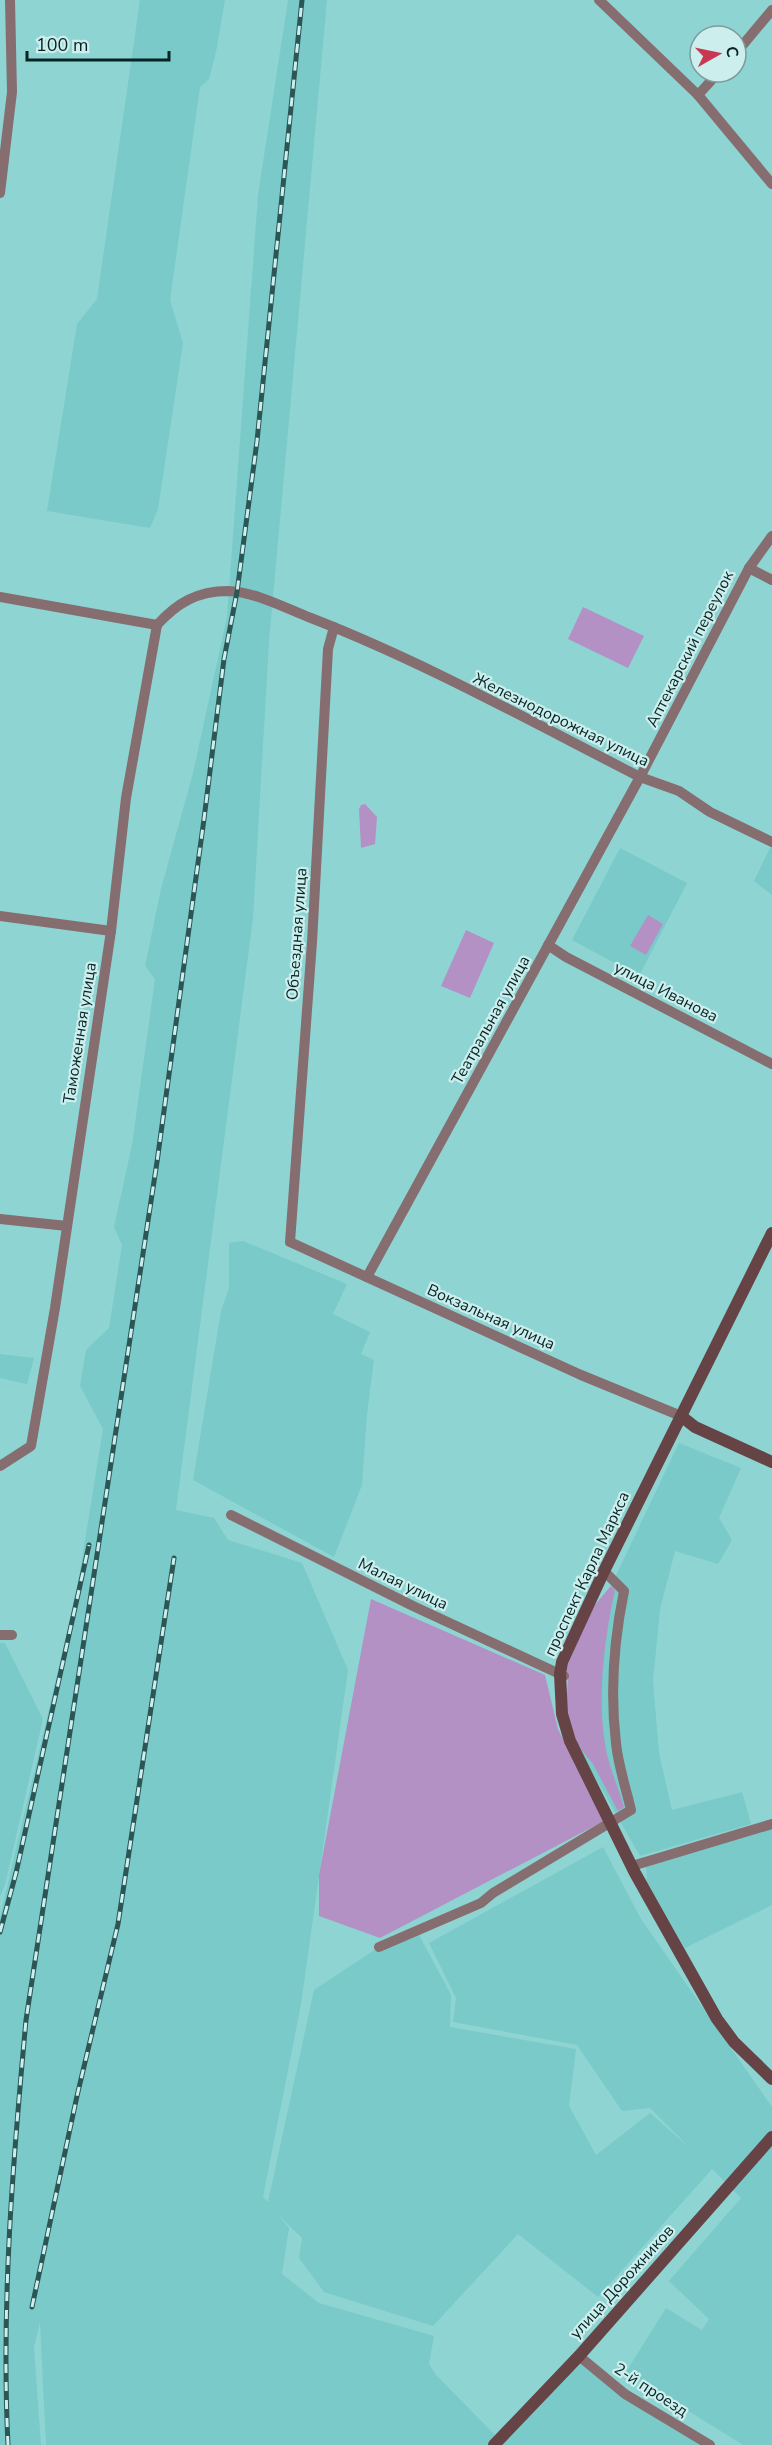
<svg xmlns="http://www.w3.org/2000/svg" width="772" height="2445" font-family="'Nunito Sans',sans-serif">
	<style>
		.built { fill: #79cac9 }
		.green { fill: #b391c4 }
		.lines { fill: none; stroke-linecap: round; stroke-linejoin: round }
		.street { stroke: #866d6f; stroke-width: 10 }
		.secondary { stroke: #664446; stroke-width: 12 }
		.rail-casing { stroke: #2c5555; stroke-width: 5 }
		.rail { stroke: #cceeed; stroke-width: 3; stroke-dasharray: 9; stroke-linecap: butt }
		.labels { text-anchor: middle; dominant-baseline: central; stroke-width: 4.5; stroke-linejoin: round; paint-order: stroke }
		.street-label { font-size: 16px; fill: #062424; stroke: #cceeed }
	</style>
	<rect width="100%" height="100%" fill="#8ed4d3"/>
	<!-- built -->
	<g class="built">
		<path d="M140,0h85l-9,52 -7,27 -9,8 -30,213 13,43 -25,166 -8,19 -103,-17 30,-187 20,-25z"/>
		<path d="M288,0h39l-58,641 -16,277 -77,592 38,8 14,22 74,23 46,107 -47,334 -38,193 5,5 46,-212 65,-43 38,-16 34,64 -1,32 126,22 -7,57 27,49 54,-42 41,36 -41,-41 -28,3 -45,-66 -124,-23 3,-24 -27,-55 174,-96 38,72 131,188v338h-29l-117,-73 40,-64 36,22 7,-11 -40,-38 72,-83 -29,-29 -114,128 -80,-63 -85,92 -109,-34 -25,-34 3,-20 -26,-25 13,15 -7,46 37,29 115,33 -5,28 7,11 63,64 80,-83 60,47 71,42h-664l-6,-123 -6,25 7,98h-41v-528l77,-327 26,-161 -23,-43 6,-36 23,-22 13,-83 -8,-18 18,-82 23,-166 -10,-13 16,-77 32,-116 34,-156 31,-422z"/>
		<path d="M771,846l1,1v48l-18,-14z"/>
		<path d="M620,848l67,35 -48,93 -67,-36z"/>
		<path d="M243,1241l104,43 -14,30 37,18 -9,22 13,6 -7,54 -5,71 -28,72 -141,-77 28,-169 8,-23v-45z"/>
		<path d="M0,1354l34,4 -7,26 -27,-6z"/>
		<path d="M679,1443l62,25 -22,50 13,22 -14,24 -43,-13 -15,58 -7,72 6,72 13,57 70,-18 9,32 -111,32 -65,-114 -9,-29 2,-33 -2,-16 22,-51 23,-27z"/>
		<path d="M0,1643h5l38,76 -38,166 -5,11z"/>
		<path d="M772,1829v76l-87,43 -38,-66 -1,-16z"/>
	</g>
	<!-- green -->
	<g class="green">
		<path d="M583,607l61,29 -16,32 -60,-29z"/>
		<path d="M365,804l12,13 -2,27 -14,4 -2,-39 2,-4z"/>
		<path d="M648,915l15,9 -17,31 -16,-9z"/>
		<path d="M466,930l28,13 -24,55 -29,-12z"/>
		<path d="M611,1586l4,4c-11,49 -19,114 -8,164 4,18 12,35 17,53l-6,4 -25,-47 -18,-22 -9,-29 2,-33 -2,-16 22,-51z"/>
		<path d="M371,1599l174,76 13,54 46,92 -224,117 -61,-22v-41z"/>
	</g>
	<g class="lines">
		<!-- street -->
		<g class="street">
			<path d="M599,0l99,95 74,89"/>
			<path d="M736,53l36,-43"/>
			<path d="M698,95l21,-23"/>
			<path d="M0,193l12,-101 -2,-92"/>
			<path d="M749,568l23,12"/>
			<path d="M0,597l157,28"/>
			<path d="M157,625c20,-22 40,-34 71,-34 28,1 57,17 83,27 113,44 221,104 329,159l39,14 31,21 62,30"/>
			<path d="M334,627l-6,22 -16,293 -22,300 291,133 100,41"/>
			<path d="M0,916l111,15"/>
			<path d="M548,945l18,12 206,107"/>
			<path d="M0,1219l67,7"/>
			<path d="M367,1277l273,-500 109,-209 23,-32"/>
			<path d="M0,1466l31,-20 24,-138 56,-377 15,-133 31,-173"/>
			<path d="M231,1515l182,91 151,70"/>
			<path d="M0,1635h12"/>
			<path d="M632,1866l140,-42"/>
			<path d="M379,1947l102,-44 12,-10 138,-83c-5,-22 -13,-45 -15,-67 -6,-50 -2,-103 8,-152l-20,-20"/>
			<path d="M579,2356l46,38 85,51"/>
		</g>
		<!-- secondary -->
		<g class="secondary">
			<path d="M772,1233l-168,338 -42,91 -2,12 2,40 8,27 65,132 82,146 17,23 38,37"/>
			<path d="M681,1416l14,11 77,35"/>
			<path d="M494,2445l85,-89 193,-219"/>
		</g>
		<!-- rail casing -->
		<g class="rail-casing">
			<g id="rail">
				<path d="M0,1932l16,-59 73,-328"/>
				<path d="M32,2307l45,-211 41,-172 56,-366"/>
				<path d="M8,2445c-7,-142 5,-284 18,-425l131,-858 47,-343 20,-160 13,-67 20,-151 45,-441"/>
			</g>
		</g>
		<!-- rail -->
		<use href="#rail" class="rail"/>
	</g>
	<g class="labels">
		<!-- street labels -->
		<g class="street-label">
			<text transform="translate(690 649) rotate(-63)">Аптекарский переулок</text>
			<text transform="translate(561 720) rotate(26)">Железнодорожная улица</text>
			<text transform="translate(297 934) rotate(-86)">Объездная улица</text>
			<text transform="translate(666 992) rotate(27)">улица Иванова</text>
			<text transform="translate(491 1020) rotate(-61)">Театральная улица</text>
			<text transform="translate(80 1033) rotate(-81)">Таможенная улица</text>
			<text transform="translate(491 1317) rotate(24)">Вокзальная улица</text>
			<text transform="translate(587 1574) rotate(-65)">проспект Карла Маркса</text>
			<text transform="translate(403 1584) rotate(26)">Малая улица</text>
			<text transform="translate(622 2282) rotate(-48)">улица Дорожников</text>
			<text transform="translate(651 2390) rotate(33)">2-й проезд</text>
		</g>
	</g>
	<!-- north arrow -->
	<g transform="translate(718 54) rotate(81)"><circle r="28" fill="#cceeed" stroke="#7d9d9d" stroke-width="1.5"/>
	<path d="M0-4.5L10 22L0 15L-10 22Z" fill="#c83853"/>
	<text y="-9" font-size="16" font-weight="bold" text-anchor="middle" fill="#062424">С</text>
	</g>
	<!-- scale -->
	<path d="M27 51v9h142v-9" fill="none" stroke="#062424" stroke-width="3"/>
	<text x="36" y="51" font-size="18" fill="#062424" stroke="#cceeed" stroke-width="4.5" paint-order="stroke">100 m</text>
</svg>
